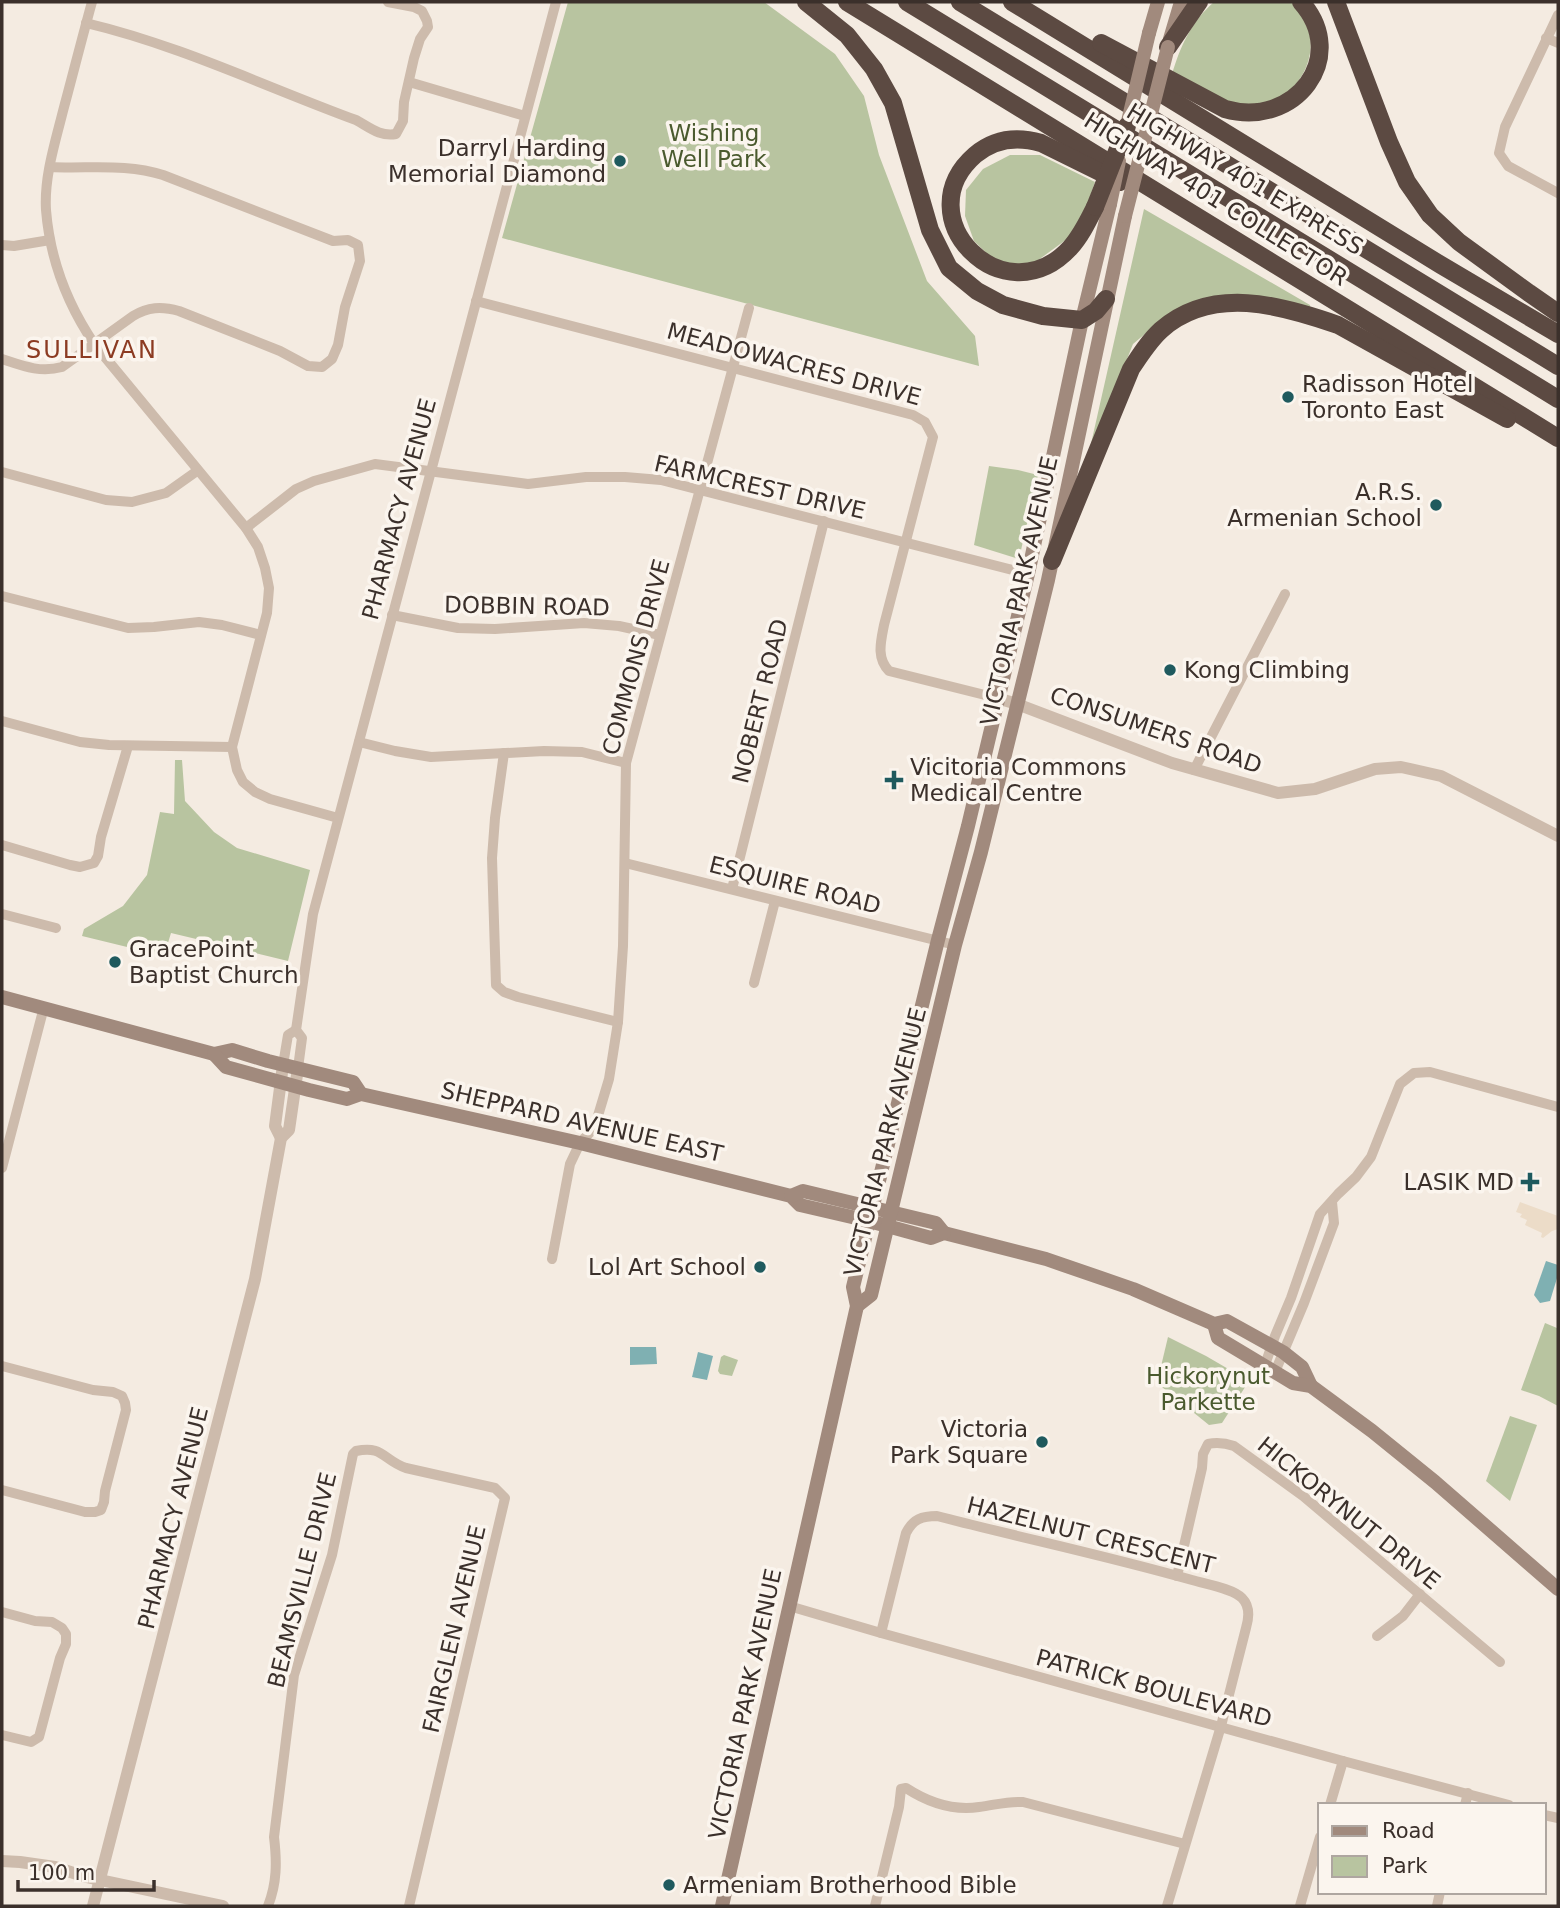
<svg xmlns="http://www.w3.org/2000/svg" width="1560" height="1908" font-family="'DejaVu Sans',sans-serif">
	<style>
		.green { fill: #b8c4a0 }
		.plaza { fill: #ecdcc8 }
		.water { fill: #7fb0b2 }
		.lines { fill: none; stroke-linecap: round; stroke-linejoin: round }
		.minor { stroke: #cdbbac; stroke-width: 10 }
		.tertiary { stroke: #cdbbac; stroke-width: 12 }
		.secondary { stroke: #a18a7d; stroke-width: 14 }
		.motorway { stroke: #5c4a42; stroke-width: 18 }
		.secondary-bridge { stroke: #a18a7d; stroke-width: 14 }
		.motorway-bridge { stroke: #5c4a42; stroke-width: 18 }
		.poi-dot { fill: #1f5a5e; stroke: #fbf5ee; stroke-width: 2.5 }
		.labels { text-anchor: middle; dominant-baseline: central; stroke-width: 7; stroke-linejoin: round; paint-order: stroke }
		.park-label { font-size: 23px; fill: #4a5a2e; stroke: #fbf5ee }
		.poi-label { font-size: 23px; fill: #3b302b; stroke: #fbf5ee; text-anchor: end }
		.street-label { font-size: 23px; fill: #3b302b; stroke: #fbf5ee }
		.neighbourhood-label { font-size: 24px; letter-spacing: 2px; fill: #8c3b22; stroke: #fbf5ee }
	</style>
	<rect width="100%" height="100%" fill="#f4ebe1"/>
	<!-- green -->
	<g class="green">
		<path d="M568,2h196l71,52 29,42 15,59 48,126 48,55 4,30 -477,-128z"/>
		<path d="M1214,2h77c6,6 13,14 16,22 14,38 -14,80 -55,82 -25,0 -57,-21 -80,-32 9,-29 19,-52 42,-72z"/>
		<path d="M1010,155h30l55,27 -17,49 -52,38 -27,-4 -25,-24 -9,-25 1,-26 17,-21z"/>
		<path d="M1144,209l166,96 1,7 -59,-16 -49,2 -45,25 -25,21 -45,113z"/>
		<path d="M989,466l29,4 20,5 -19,84 -45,-14z"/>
		<path d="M175,760h7l3,41 29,31 23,16 73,22 -22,91 -117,-28 -7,23 -82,-20 2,-7 39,-23 24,-31 13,-63 14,2z"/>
		<path d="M1545,1323l12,5 1,-2v80l-19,-10 -18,-6z"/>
		<path d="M1168,1337l38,19 43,25 -27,42 -13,2 -52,-42z"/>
		<path d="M724,1355l14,5 -6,16 -12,-2 -2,-3 3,-14z"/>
		<path d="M1510,1416l27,9 -27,76 -24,-20z"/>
	</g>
	<!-- plaza -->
	<path class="plaza" d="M1520,1202l38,14v13l-6,2 -9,7 -2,-1 1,-4 -17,-8 2,-5 -7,-3 2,-3 -6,-2z"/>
	<!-- water -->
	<g class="water">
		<path d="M1546,1261l12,4v10l-8,26 -10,2 -6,-8z"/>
		<path d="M630,1347h26l1,17 -27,1z"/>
		<path d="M698,1352l15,4 -6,24 -15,-3z"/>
	</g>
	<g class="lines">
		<!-- minor -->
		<g class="minor">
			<path d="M92,2c-10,36 -19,72 -29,109 -8,32 -19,66 -17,99 4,49 21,94 49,135l151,183 12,19 7,21 4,20 -2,25 -35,134 5,23 6,12 12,10 15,7 68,19"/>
			<path d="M1558,15l-53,112 -6,26 9,13 50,27"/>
			<path d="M86,23c93,22 180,64 270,97 13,7 24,17 40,14l7,-13 1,-19 10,-44 6,-19 8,-12 -1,-6 -5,-10 -8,-4 -26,-5"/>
			<path d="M1546,38l12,5"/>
			<path d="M409,82l116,34"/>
			<path d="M2,245l12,1 36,-6"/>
			<path d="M476,301l437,114 12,7 8,15 -49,188c-3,16 -8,33 5,46l108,27"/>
			<path d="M2,359c21,7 38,14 60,8l71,-51c15,-9 28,-10 46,-5l101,40 28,15 14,1 10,-8 6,-14 7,-38 15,-46 -2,-16 -10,-5 -15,1 -170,-66c-37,-12 -75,-6 -113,-8"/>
			<path d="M2,472l104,28 26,2 34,-9 31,-22"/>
			<path d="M246,528l50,-39 18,-8 61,-17 153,20 58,-7h39l36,3 367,94"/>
			<path d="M2,596l126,32 26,-1 45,-5 23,3 39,10"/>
			<path d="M392,615l66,13 37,1 89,-6 35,3 41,9"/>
			<path d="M2,721l78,21 29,3 123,2"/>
			<path d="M359,742l36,9 36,6 113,-6 38,1 44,11"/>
			<path d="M504,753l-9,65 -3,40 4,127 8,7 14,5 100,25"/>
			<path d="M1194,770l91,-176"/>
			<path d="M2,845l68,20 10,2 14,-4 4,-7 3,-19 27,-91"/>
			<path d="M625,863l330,82"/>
			<path d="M732,889l92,-368"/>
			<path d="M2,914l54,14"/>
			<path d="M754,983l21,-82"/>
			<path d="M283,1065l5,-30 8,-5"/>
			<path d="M298,1068l4,-30 -6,-8 17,-116 243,-912"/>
			<path d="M2,1168l42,-161"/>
			<path d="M552,1259l18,-95 10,-21 14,-15 3,-9 12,-40 9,-57 5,-76 3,-183 123,-455"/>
			<path d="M1265,1365l10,-29 16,-38 29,-84 18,-20 18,-17 15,-20 29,-73 14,-11 16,-1 128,35"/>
			<path d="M2,1366l91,24 20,2 9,4 3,7 1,7 -21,81 -1,11 -3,8 -6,2h-10l-83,-22"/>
			<path d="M1275,1372l29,-69 30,-80 -2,-21"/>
			<path d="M1177,1576l25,-108 1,-14 5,-10c10,-2 17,-1 26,2l69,50 197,166"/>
			<path d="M789,1606l92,27 462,128 166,44"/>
			<path d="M2,1612l33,9 17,1 10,6 4,6v10l-6,14 -21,79 -8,5 -29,-7"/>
			<path d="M881,1633l25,-100c7,-14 16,-17 31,-17 85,22 171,40 255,64 13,4 40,8 50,18 8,8 7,20 4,30l-25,98 -54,180"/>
			<path d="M1377,1636l26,-20 17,-22"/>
			<path d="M1330,1805l13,-44"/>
			<path d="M1465,1805l3,-12"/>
			<path d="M1544,1815l14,3"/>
			<path d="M268,1906c9,-23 9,-44 6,-69l20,-162 38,-120 21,-101 3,-3c27,-6 27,9 50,17l89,20 10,10 -96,408"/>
			<path d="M875,1906l24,-99 2,-18 5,-1c23,15 46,23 73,19 16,-2 29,-6 44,-5l162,42"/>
			<path d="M1300,1906l20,-69"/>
			<path d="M1437,1906l3,-14"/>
		</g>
		<!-- tertiary -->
		<g class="tertiary">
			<path d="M997,698l20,6 155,59 106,30 37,-4 60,-20 26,-2 40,9 117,60"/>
			<path d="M281,1138l-6,-12 8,-61"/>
			<path d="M2,1861l18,1 35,5 31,10 137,29"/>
			<path d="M93,1906l162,-627 26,-141 8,-8 9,-62"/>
		</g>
		<!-- secondary -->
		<g class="secondary">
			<path d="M1149,33l9,-31"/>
			<path d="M1170,39l11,-37"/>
			<path d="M2,997l212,57 18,-4 36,11 85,21 8,12"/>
			<path d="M214,1054l12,13 83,23 38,9 14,-5 219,49 211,53 9,9 69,16 62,17 13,-5 102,26 87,30 81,35 13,-3 56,31 19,15 9,19"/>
			<path d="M791,1196l12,-5 133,32 8,10"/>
			<path d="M857,1306l14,-11 84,-350 26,-93 67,-272 77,-364"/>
			<path d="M1214,1324l4,14 75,45 18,3 61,45 63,51 123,107"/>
			<path d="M722,1906l135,-600 -4,-19 85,-347 30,-114 60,-252 54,-254 28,-116"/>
		</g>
		<!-- motorway -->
		<g class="motorway">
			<path d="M806,2l41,33 27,34 19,34 37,127 19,38 28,23 26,14 40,11 39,4 14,-9 10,-12"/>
			<path d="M847,2l711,436"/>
			<path d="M907,2l651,397"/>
			<path d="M960,2c200,120 398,244 598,364"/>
			<path d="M1012,2l429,263 117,69"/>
			<path d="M1336,2l53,140 18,40 23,33 29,27 70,51 29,20"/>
			<path d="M1101,43l124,66c70,20 125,-52 76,-107"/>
			<path d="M1168,47l31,-45"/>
			<path d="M1095,207c-7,14 -14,29 -25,41 -66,71 -166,-31 -95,-93 19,-16 42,-19 66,-12l79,39"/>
			<path d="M1052,561l79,-192c9,-14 18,-28 30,-39 51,-45 120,-25 177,-5l169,94"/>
		</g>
		<!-- secondary-bridge -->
		<g class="secondary-bridge">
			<path d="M1125,134l24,-101"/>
			<path d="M1110,204l9,-43"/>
			<path d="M1125,216l43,-169"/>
		</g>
		<!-- motorway-bridge -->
		<path class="motorway-bridge" d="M1095,207l32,-81"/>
	</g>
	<!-- markers -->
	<g class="poi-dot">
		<circle cx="620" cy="161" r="7"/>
		<circle cx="1288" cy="397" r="7"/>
		<circle cx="1436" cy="505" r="7"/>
		<circle cx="1170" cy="670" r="7"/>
		<path d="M890.5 769.5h7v7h7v7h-7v7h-7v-7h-7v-7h7z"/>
		<circle cx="115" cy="962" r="7"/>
		<path d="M1526.5 1171.5h7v7h7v7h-7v7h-7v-7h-7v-7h7z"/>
		<circle cx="760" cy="1267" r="7"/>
		<circle cx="1042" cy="1442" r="7"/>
		<circle cx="669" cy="1885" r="7"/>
	</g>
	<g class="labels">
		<!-- park labels -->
		<g class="park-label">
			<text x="714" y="133">Wishing<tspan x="714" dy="26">Well Park</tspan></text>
			<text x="1208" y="1376">Hickorynut<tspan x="1208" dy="26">Parkette</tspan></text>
		</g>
		<!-- poi labels -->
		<g class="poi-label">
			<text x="606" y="148">Darryl Harding<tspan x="606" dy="26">Memorial Diamond</tspan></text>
			<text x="1302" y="384" text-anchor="start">Radisson Hotel<tspan x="1302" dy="26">Toronto East</tspan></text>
			<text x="1422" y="492">A.R.S.<tspan x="1422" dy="26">Armenian School</tspan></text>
			<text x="1184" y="670" text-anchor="start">Kong Climbing</text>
			<text x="910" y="767" text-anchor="start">Vicitoria Commons<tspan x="910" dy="26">Medical Centre</tspan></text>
			<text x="129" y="949" text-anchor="start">GracePoint<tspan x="129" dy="26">Baptist Church</tspan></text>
			<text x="1514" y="1182">LASIK MD</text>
			<text x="746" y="1267">Lol Art School</text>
			<text x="1028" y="1429">Victoria<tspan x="1028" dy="26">Park Square</tspan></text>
			<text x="683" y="1885" text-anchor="start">Armeniam Brotherhood Bible</text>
		</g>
		<!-- street labels -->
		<g class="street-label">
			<text transform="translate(1245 179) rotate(31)">HIGHWAY 401 EXPRESS</text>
			<text transform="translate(1216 199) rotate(32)">HIGHWAY 401 COLLECTOR</text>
			<text transform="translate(794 364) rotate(15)">MEADOWACRES DRIVE</text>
			<text transform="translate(760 487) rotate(13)">FARMCREST DRIVE</text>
			<text transform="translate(399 509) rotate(-75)">PHARMACY AVENUE</text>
			<text transform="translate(1019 591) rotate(-77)">VICTORIA PARK AVENUE</text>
			<text transform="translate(527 606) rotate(1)">DOBBIN ROAD</text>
			<text transform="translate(636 657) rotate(-75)">COMMONS DRIVE</text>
			<text transform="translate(760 701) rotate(-76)">NOBERT ROAD</text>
			<text transform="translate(1156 730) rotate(19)">CONSUMERS ROAD</text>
			<text transform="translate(795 885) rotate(14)">ESQUIRE ROAD</text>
			<text transform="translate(582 1122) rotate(13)">SHEPPARD AVENUE EAST</text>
			<text transform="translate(885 1142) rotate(-76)">VICTORIA PARK AVENUE</text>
			<text transform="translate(1349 1513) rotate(39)">HICKORYNUT DRIVE</text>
			<text transform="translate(173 1518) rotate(-76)">PHARMACY AVENUE</text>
			<text transform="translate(1091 1535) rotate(14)">HAZELNUT CRESCENT</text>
			<text transform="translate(302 1580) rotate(-76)">BEAMSVILLE DRIVE</text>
			<text transform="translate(454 1629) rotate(-77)">FAIRGLEN AVENUE</text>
			<text transform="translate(1154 1688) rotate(15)">PATRICK BOULEVARD</text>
			<text transform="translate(745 1704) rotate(-78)">VICTORIA PARK AVENUE</text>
		</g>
		<!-- neighbourhood labels -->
		<g class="neighbourhood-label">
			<text x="92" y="350">SULLIVAN</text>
		</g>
	</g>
	<!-- border -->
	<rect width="1560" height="1908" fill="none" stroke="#3b302b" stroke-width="7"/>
	<!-- legend -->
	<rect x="1318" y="1803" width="228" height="91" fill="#fbf5ee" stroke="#aea6a0" stroke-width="2"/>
	<rect x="1332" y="1826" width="35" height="10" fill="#a18a7d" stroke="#aea6a0" stroke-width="2"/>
	<text x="1382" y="1838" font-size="21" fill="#3b302b">Road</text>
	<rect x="1332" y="1856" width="35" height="21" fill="#b8c4a0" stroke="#aea6a0" stroke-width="2"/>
	<text x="1382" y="1873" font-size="21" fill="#3b302b">Park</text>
	<!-- scale -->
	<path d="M18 1880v10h136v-10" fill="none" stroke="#3b302b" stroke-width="3.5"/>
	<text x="28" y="1880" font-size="21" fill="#3b302b" stroke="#fbf5ee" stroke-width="5" paint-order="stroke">100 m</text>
</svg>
